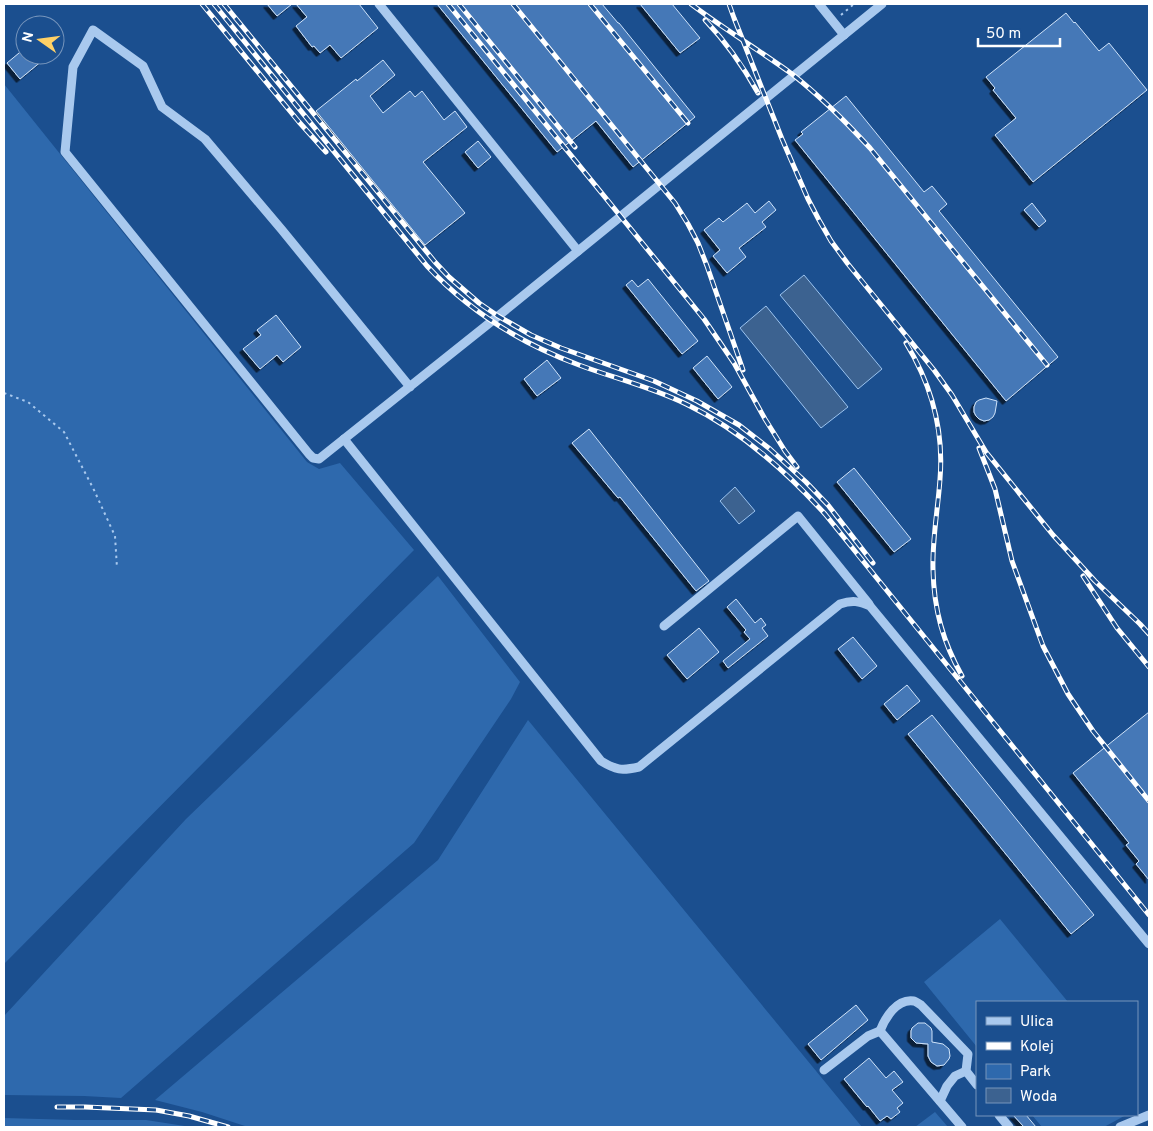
<svg xmlns="http://www.w3.org/2000/svg" width="1153" height="1131" font-family="Overpass,sans-serif">
	<style>
		.green { fill: #2e69ad }
		.water { fill: #3c6290; stroke: #9cc4f0 }
		.building { fill: #4478b7; stroke: #cfe3fa; filter: url(#shadow) }
		.lines { fill: none; stroke-linecap: round; stroke-linejoin: round }
		.path { stroke: #a9c9ee; stroke-width: 2; stroke-dasharray: 2.5 4; stroke-linecap: butt }
		.minor { stroke: #a9c9ee; stroke-width: 9 }
		.rail-casing { stroke: #fff; stroke-width: 5 }
		.rail { stroke: #1b4f8f; stroke-width: 3; stroke-dasharray: 9; stroke-linecap: butt }
	</style>
	<defs>
		<filter id="shadow"><feDropShadow dx="-3.5" dy="3.5" stdDeviation="0" flood-color="#0009"/></filter>
	</defs>
	<rect width="100%" height="100%" fill="#1b4f8f"/>
	<!-- green -->
	<g class="green">
		<path d="M4,84l303,378 12,7 21,-6 74,87 -410,414z"/>
		<path d="M438,576l82,106 -9,17 -97,144 -293,255 -37,-2 -80,-1v-79l182,-197z"/>
		<path d="M528,720l334,407h-614l-46,-15 -47,-12 283,-240z"/>
		<path d="M1000,919l68,83h-91v45l-53,-65z"/>
		<path d="M935,1112l13,15h-33z"/>
		<path d="M1032,1115h94l-22,12h-62z"/>
		<path d="M4,1118l71,2h71l45,7h-187z"/>
	</g>
	<!-- water -->
	<g class="water">
		<path d="M804,275l78,94 -24,20 -78,-94z"/>
		<path d="M766,306l82,101 -27,21 -81,-100z"/>
		<path d="M735,487l20,24 -16,13 -19,-23z"/>
	</g>
	<!-- building -->
	<g class="building">
		<path d="M267,4h25l-15,12z"/>
		<path d="M296,4h63l19,24 -37,30 -11,-13 -10,8 -6,-7 -2,1 -16,-21 11,-9z"/>
		<path d="M437,4h165l16,19h1l76,94 -62,50 -37,-46 -39,31z"/>
		<path d="M640,4h32l28,34 -20,15z"/>
		<path d="M1066,13l8,10 1,-1 24,29 10,-8 38,47 -114,92 -38,-47 21,-17 -23,-28 2,-2 -9,-11z"/>
		<path d="M25,48v7h14l4,5 -23,19 -13,-16z"/>
		<path d="M383,60l12,15 -25,21 13,17 27,-22 5,6 7,-6 22,29 11,-9 12,16 -44,35 42,51 -40,32 -109,-134 40,-32 1,2z"/>
		<path d="M846,96l78,96 8,-6 15,18 -8,7 119,146 -52,44 -211,-261 8,-6 -2,-2z"/>
		<path d="M478,141l13,16 -13,11 -13,-16z"/>
		<path d="M769,201l7,9 -14,12 4,5 -27,21 7,9 -19,16 -14,-17 7,-6 -16,-20 15,-12 4,4 24,-19 8,10z"/>
		<path d="M1032,203l14,18 -7,6 -15,-17z"/>
		<path d="M648,279l50,62 -16,13 -56,-69 6,-5 6,7z"/>
		<path d="M276,315l25,32 -18,15 -6,-7 -17,14 -17,-20 18,-14 -4,-5z"/>
		<path d="M707,356l25,31 -14,12 -25,-31z"/>
		<path d="M547,360l14,18 -24,18 -13,-17z"/>
		<path d="M986,398l11,3 -2,12 -2,4 -4,3 -5,1 -5,-2 -3,-3 -2,-4v-5l2,-5 3,-2z"/>
		<path d="M589,429l120,152 -13,10 -76,-94 -2,1 -46,-55z"/>
		<path d="M854,468l57,71 -17,13 -57,-70z"/>
		<path d="M736,599l19,24 6,-5 5,7 -4,3 6,8 -40,32 -5,-7 27,-22 -6,-7 2,-2 -19,-23z"/>
		<path d="M699,628l20,24 -32,27 -20,-24z"/>
		<path d="M853,637l24,29 -15,13 -24,-30z"/>
		<path d="M907,685l13,16 -23,19 -13,-16z"/>
		<path d="M1149,712v168l-13,-16 3,-3 -13,-16 3,-2 -56,-70z"/>
		<path d="M932,715l162,200 -23,19 -163,-200z"/>
		<path d="M856,1005l12,15 -47,40 -13,-16z"/>
		<path d="M918,1023h7l6,5 1,3v11l11,2 6,5 1,7 -1,3 -5,6 -7,1 -6,-4 -3,-6v-12l-12,-1 -5,-5v-7l1,-3z"/>
		<path d="M869,1058l17,20 8,-7 9,11 -11,8 11,13 -6,5 3,4 -9,7 -4,-3 -7,5 -12,-15 -1,1 -23,-28z"/>
		<path d="M1013,1115h13l10,12h-12z"/>
	</g>
	<g class="lines">
		<!-- path -->
		<g class="path">
			<path d="M841,15l13,-11"/>
			<path d="M4,393l24,9 36,30 30,58 21,46 2,32"/>
		</g>
		<!-- minor -->
		<g class="minor">
			<path d="M379,4l199,247"/>
			<path d="M819,4l25,31"/>
			<path d="M410,387l-128,-157 -77,-91 -43,-32 -19,-41 -50,-36 -20,37 -8,85 244,302 4,4 6,1 173,-138 390,-317"/>
			<path d="M344,439l257,322c15,9 20,10 38,6l201,-163c12,-4 19,-3 30,2l279,338"/>
			<path d="M664,626l134,-110 71,88"/>
			<path d="M824,1070l44,-34 12,-5"/>
			<path d="M940,1101l7,-15 8,-10 11,-5"/>
			<path d="M999,1115l10,12"/>
			<path d="M962,1127l-82,-96c5,-13 17,-33 34,-30 1,0 7,4 7,4l47,49 -2,17 11,14"/>
			<path d="M1120,1127l29,-12"/>
		</g>
		<!-- rail casing -->
		<g class="rail-casing">
			<g id="rail">
				<path d="M202,4l97,118 27,30"/>
				<path d="M214,4l213,262c42,45 95,78 152,99 35,13 72,22 107,39 54,26 99,66 139,110l324,401"/>
				<path d="M224,4l211,258 14,15 30,26 19,13 33,19 30,13 93,33 43,20 42,24 31,24 36,33 22,23 45,58"/>
				<path d="M448,4l256,315 30,44 31,56 20,32 12,16"/>
				<path d="M459,4l116,143"/>
				<path d="M513,4l162,199 13,21 10,19 9,23 36,104"/>
				<path d="M590,4l98,119"/>
				<path d="M691,4c33,25 68,46 101,70 28,22 54,48 78,74l177,217"/>
				<path d="M729,4l5,14 48,121 26,60 11,21 12,21 17,23 86,106 18,25 34,57 67,83 42,46 45,43 9,10"/>
				<path d="M705,20c21,22 38,46 53,73"/>
				<path d="M906,343c25,41 38,88 34,136 -2,30 -8,60 -7,91 1,40 10,72 29,106"/>
				<path d="M979,448l16,41 17,72 31,85 25,48 25,37 56,70"/>
				<path d="M1083,576l34,52 32,39"/>
				<path d="M57,1107h28l71,3 33,6 39,11"/>
			</g>
		</g>
		<!-- rail -->
		<use href="#rail" class="rail"/>
	</g>
	<!-- border -->
	<rect width="1153" height="1131" fill="none" stroke="#ffffff" stroke-width="10"/>
	<!-- legend -->
	<rect x="976" y="1001" width="162" height="115" fill="#1b4f8f" stroke="#7695bc"/>
	<rect x="986" y="1017" width="25" height="8" fill="#a9c9ee" stroke="#7695bc"/>
	<text x="1020" y="1026" font-size="15" fill="#ffffff">Ulica</text>
	<rect x="986" y="1042" width="25" height="8" fill="#ffffff" stroke="#7695bc"/>
	<text x="1020" y="1051" font-size="15" fill="#ffffff">Kolej</text>
	<rect x="986" y="1064" width="25" height="15" fill="#2e69ad" stroke="#7695bc"/>
	<text x="1020" y="1076" font-size="15" fill="#ffffff">Park</text>
	<rect x="986" y="1088" width="25" height="15" fill="#3c6290" stroke="#7695bc"/>
	<text x="1020" y="1101" font-size="15" fill="#ffffff">Woda</text>
	<!-- north arrow -->
	<g transform="translate(40 40) rotate(284)"><circle r="24" fill="#1b4f8f" stroke="#7695bc"/>
	<path d="M0-4L9 19L0 12L-9 19Z" fill="#ffd166"/>
	<text y="-8" font-size="14" font-weight="bold" text-anchor="middle" fill="#ffffff">N</text>
	</g>
	<!-- scale -->
	<path d="M978 38v8h82v-8" fill="none" stroke="#ffffff" stroke-width="2.5"/>
	<text x="986" y="38" font-size="15" fill="#ffffff" stroke="#1b4f8f" stroke-width="4" paint-order="stroke">50 m</text>
</svg>
